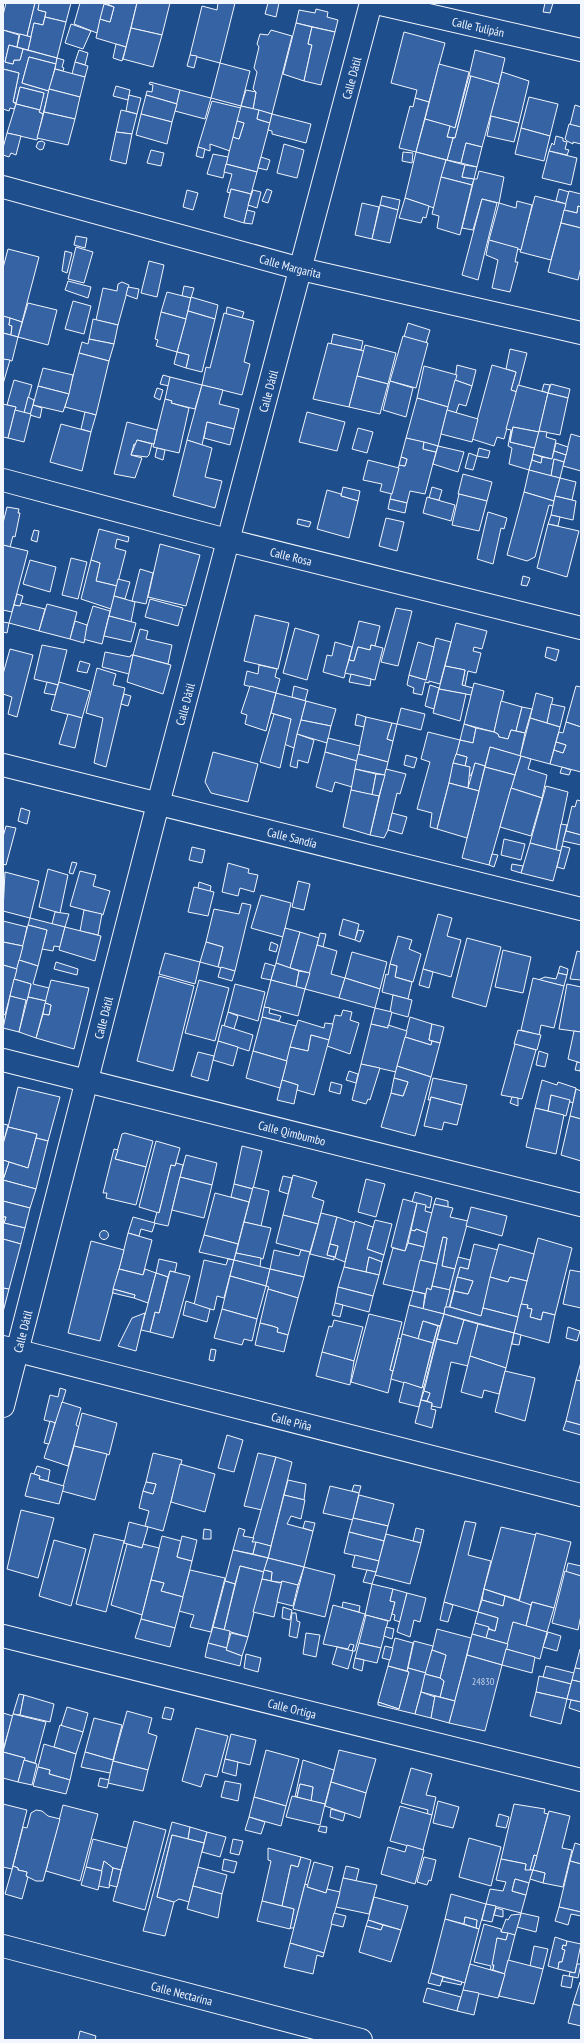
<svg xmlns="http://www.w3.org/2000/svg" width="584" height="2043" font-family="'PT Sans Narrow',sans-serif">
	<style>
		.building { fill: #3563a3; stroke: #f2f6ff }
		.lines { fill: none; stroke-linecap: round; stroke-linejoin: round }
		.minor-casing { stroke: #f2f6ff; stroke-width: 24 }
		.tertiary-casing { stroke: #f2f6ff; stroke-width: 24 }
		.minor { stroke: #1f4e8c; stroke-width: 22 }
		.tertiary { stroke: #1f4e8c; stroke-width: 22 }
		.labels { text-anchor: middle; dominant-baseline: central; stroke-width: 3; stroke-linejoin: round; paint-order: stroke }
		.number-label { font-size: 10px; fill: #c3d1e8 }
		.street-label { font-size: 12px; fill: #f2f6ff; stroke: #1f4e8c }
	</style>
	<rect width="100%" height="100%" fill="#1f4e8c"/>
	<!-- building -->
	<g class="building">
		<path d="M6,3h29l-8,33 -24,-6v-15z"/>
		<path d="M35,3h5l-2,7 8,2 -3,13 -9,-2 -3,14 -4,-1z"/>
		<path d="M39,3h32l-5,19 -21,-5 1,-5 -8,-2z"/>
		<path d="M80,3h25l-8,30 -23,-9z"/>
		<path d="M105,3h32l-11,44 -30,-9 4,-19 10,3 4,-15z"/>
		<path d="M137,3h33l-8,32 -31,-7z"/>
		<path d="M218,3h17l-15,60 -30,-8 12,-49 15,4z"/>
		<path d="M268,3h11l-3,14 -11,-3z"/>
		<path d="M545,3h8l-3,10 -7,-1z"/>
		<path d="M104,4l10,3 -4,15 -10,-3z"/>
		<path d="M316,9l12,3 -1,5 11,3 -3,12 -39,-9 3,-13 16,3z"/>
		<path d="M45,17l21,5 -9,36 -29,-8 6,-27 9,2z"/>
		<path d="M296,23l16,4 -4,17 4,1 -8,36 -21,-7z"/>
		<path d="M71,24l20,7 -8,18 -18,-6z"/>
		<path d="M312,27l23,5 -14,53 -17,-4 8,-36 -4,-1z"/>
		<path d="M131,28l31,7 -9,32 -30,-8z"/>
		<path d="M3,30l16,5 -2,12 -8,-2 -4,17 8,2 1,-4h6l3,-11 34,9 -1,6 -27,-7 -7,26 27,8 -6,23 -4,-2 5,-19 -24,-6 -4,16 -3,-1 6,-29 -16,-4z"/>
		<path d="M271,30l21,6 -20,78 -19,-5 3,-17 -3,-3 4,-17 -3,-4 5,-21 -2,-3 3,-10 8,1z"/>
		<path d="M404,32l41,11 -16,59 -14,-4 2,-8 -26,-7z"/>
		<path d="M20,34l11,3 -3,13 -11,-3z"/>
		<path d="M116,44l10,3 -4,14 -9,-3z"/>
		<path d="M9,45l14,4 -3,11h-6l-1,4 -8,-2z"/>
		<path d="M79,50l9,3 -3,12 -10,-3z"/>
		<path d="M475,50l30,8 -6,26 -30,-8z"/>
		<path d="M190,55l7,1 -3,12 -7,-2z"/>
		<path d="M29,57l27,7 -7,27 -27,-8z"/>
		<path d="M57,58l7,2 -2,7 2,1 -1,3 -8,-2z"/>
		<path d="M75,62l13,4 -3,11 -13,-3z"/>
		<path d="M220,63l30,8 -9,35 -30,-8z"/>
		<path d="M439,64l30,8 -14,56 -30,-9z"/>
		<path d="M3,69l16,4 -6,29 3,2 -2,5 -4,-1 -1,3 -6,-2z"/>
		<path d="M55,69l30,8 -5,20 -31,-8z"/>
		<path d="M502,72l27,9 -10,42 -29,-7z"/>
		<path d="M469,76h2l-16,62 -8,-1 3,-11 5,2z"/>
		<path d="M471,76l28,8 -17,63 -16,-4 -5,20 -14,-3 6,-22h2z"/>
		<path d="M150,82l30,8 -3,14 -31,-9 1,-4 5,1 1,-7 -4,-1z"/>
		<path d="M116,86l14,4 -2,10 -15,-4z"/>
		<path d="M20,87l24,6 -4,17 -24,-6z"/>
		<path d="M49,89l31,8 -5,22 -31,-7z"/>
		<path d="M180,90l31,8 -6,21 -30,-8z"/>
		<path d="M246,90l10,2 -3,17 -12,-3z"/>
		<path d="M129,95l12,3 -4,16 -11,-3z"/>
		<path d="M146,95l31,9 -5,18 -31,-8z"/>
		<path d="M529,97l29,7 -8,32 -29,-8z"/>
		<path d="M415,98l14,4 -13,50 -17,-4 11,-42 3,1z"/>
		<path d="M212,101l29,7 -11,43 -20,-7v7l-12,-4z"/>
		<path d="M16,104l24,6 -1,2 4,2 -6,26 -30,-7z"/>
		<path d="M575,105l6,2v20l-11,-2z"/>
		<path d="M241,106l18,4 -2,9 13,4 -13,49 -31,-8 7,-27 6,2 5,-16 -7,-2z"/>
		<path d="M121,110l16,4 -5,20 -16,-2z"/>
		<path d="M259,110l13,4 -2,9 -13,-4z"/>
		<path d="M44,112l31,7 -7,26 -31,-7z"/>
		<path d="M141,114l31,8 -5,22 -31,-9z"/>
		<path d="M272,114l39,10 -5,19 -34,-9v-3l-4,-1z"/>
		<path d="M491,116l28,7 -5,19 -27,-6z"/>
		<path d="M425,119l25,7 -3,11 6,1 -6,22 -31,-8z"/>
		<path d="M237,121l7,2 -5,16 -6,-2z"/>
		<path d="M569,124l12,3v17l-8,-2v2l-6,-3 -2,-2z"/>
		<path d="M521,128l29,8 -6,25 -29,-7z"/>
		<path d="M116,132l16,2 -6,30 -16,-4z"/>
		<path d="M7,133l14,3 -5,19 -5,-2 -2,4 -6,-2v-7z"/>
		<path d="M556,136l7,2v3l4,1 -2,7 4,1 -2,5 -18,-4 3,-8 2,2z"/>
		<path d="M42,141l3,2 -2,6 -3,1 -4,-3 2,-5z"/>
		<path d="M466,143l16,4 -5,20 -16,-4z"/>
		<path d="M284,144l20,6 -7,28 -20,-5z"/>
		<path d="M198,147l7,2 -2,9 -7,-2z"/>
		<path d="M151,150l13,3 -3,13 -14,-3z"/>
		<path d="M549,151l28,7 -6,27 -29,-7z"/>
		<path d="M403,152l10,1 -1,10 -10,-2z"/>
		<path d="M416,152l30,8 -12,48 -29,-10z"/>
		<path d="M213,154l15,3 -5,21 -16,-4z"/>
		<path d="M261,157l9,3 -3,10 -9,-2z"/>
		<path d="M446,160l19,5 -3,12 12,2 -2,6 -31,-8z"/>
		<path d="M226,164l31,8 -6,22 -20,-5 -1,4 -3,-1 5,-18 -8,-2z"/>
		<path d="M465,165l12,2 -3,12 -12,-2z"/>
		<path d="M479,171l25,6 -5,26 -17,-4 -9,31 -11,-2 12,-49h3z"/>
		<path d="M441,177l31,8 -12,50 -23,-7 2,-12 -7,-2z"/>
		<path d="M231,189l20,5 -7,29 -20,-6z"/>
		<path d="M267,189l5,2 -4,12 -6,-2z"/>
		<path d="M559,189l10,3 -3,12 -10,-3z"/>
		<path d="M187,190l11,3 -5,17 -10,-3z"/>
		<path d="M253,190l8,2 -4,16 -9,-3z"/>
		<path d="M569,191l12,3v13l-3,-1 -1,7 -13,-3z"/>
		<path d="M382,196l18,4 -2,10 -18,-5z"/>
		<path d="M535,196l31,8 -15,56 -31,-8z"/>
		<path d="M405,198l24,8 -3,12 -3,-1 -2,6 -22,-5z"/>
		<path d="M482,199l15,4 -19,77 -16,-5z"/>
		<path d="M517,201l15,4 -11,45 -32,-10 10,-37 17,5z"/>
		<path d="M362,203l17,4 -7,32 -17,-4z"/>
		<path d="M380,205l18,5 -8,33 -18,-4z"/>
		<path d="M578,206l3,1v21l-20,-5 3,-13 13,3z"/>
		<path d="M247,210l8,2 -3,12 -8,-1z"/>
		<path d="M561,223l20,5v39l-3,13 -30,-8z"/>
		<path d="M76,236l11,2 -2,10 -11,-3z"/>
		<path d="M489,240l29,8 -3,14h3l-8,30 -18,-4 6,-28 -12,-5z"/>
		<path d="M76,247l17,5 -9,31 -16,-4z"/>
		<path d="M8,249l31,8 -17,65 -19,-6v-48z"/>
		<path d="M65,251l7,2 -5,20 -5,-2z"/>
		<path d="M149,261l15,4 -7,32 -16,-4z"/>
		<path d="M68,281l23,6 -3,11 -23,-8z"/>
		<path d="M122,282l7,3 -11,40 -22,-5 7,-32 14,3 1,-7z"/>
		<path d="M184,286l10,2 -3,10 -9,-2z"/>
		<path d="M128,287l11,2 -2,10 -11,-4z"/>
		<path d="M167,292l24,6 -5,21 -25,-7z"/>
		<path d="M191,297l27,8 -3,14 -27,-8z"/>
		<path d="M73,301l18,5 -7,28 -19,-5z"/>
		<path d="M28,303l29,7 -9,35 -30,-8z"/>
		<path d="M227,307l17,5 -2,6 -16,-4z"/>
		<path d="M188,311l27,8 -13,53 -16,-4 3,-13 -12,-3z"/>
		<path d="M161,312l25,7 -9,33 -21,-6 2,-6 -3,-1z"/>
		<path d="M224,313l30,8 -10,41 6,2 -8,31 -40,-10 4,-18 4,1z"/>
		<path d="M3,316l7,2 -1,7 3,1 -1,9 -8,-2z"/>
		<path d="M10,318l12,4 -4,15 -7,-2 1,-9 -3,-1z"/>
		<path d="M93,319l25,6 -4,19 -25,-5z"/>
		<path d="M408,323l22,7 -4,13 -22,-6z"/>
		<path d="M3,333l15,4 -6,24 -9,-2z"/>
		<path d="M333,334l30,7 -2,9 -30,-6z"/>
		<path d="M403,336l25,7 -12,45 -26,-7z"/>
		<path d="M89,339l25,5 -5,17 -30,-8 3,-11 6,2z"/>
		<path d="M328,343l36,8 -15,56 -36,-8z"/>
		<path d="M365,345l31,8 -8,31 -31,-8z"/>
		<path d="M510,349l17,4 -10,39 -6,-2 5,-18 -10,-3z"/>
		<path d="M177,352l12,3 -3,13 -12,-4z"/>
		<path d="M79,353l30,8 -13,54 -31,-8z"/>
		<path d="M3,359l7,1 -7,24z"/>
		<path d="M457,365l19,5 -4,16 -17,-6z"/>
		<path d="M492,365l24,7 -5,18 6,2 -13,47 -7,-2 -3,9 -22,-7z"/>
		<path d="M424,366l33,9 -9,32 -31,-9z"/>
		<path d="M43,368l30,7 -4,19 -31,-8z"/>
		<path d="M163,375l7,2 -1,9 -9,-2z"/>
		<path d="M357,376l31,8 -8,30 -31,-7z"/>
		<path d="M170,377l32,8 -7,24 -24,-6 1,-2 -7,-2z"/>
		<path d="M14,380l18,5 -8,28 -9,-3 1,-3 -9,-2z"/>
		<path d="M455,380l17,6 -6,20 -7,-2 -3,9 -9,-3z"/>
		<path d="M390,381l23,7 -7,29 -23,-7z"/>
		<path d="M544,384l6,1 -2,8 -6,-2z"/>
		<path d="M551,384l19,5 -2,9 -20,-5z"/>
		<path d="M202,385l21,5 -4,14 20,5 -5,20 -27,-7 -5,23 -15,-5z"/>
		<path d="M518,385l30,8 -9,39 -26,-5 -2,7 -1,8 25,6 -6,22 -20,-6 3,-16 -4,-2 3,-16 -5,-1z"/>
		<path d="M38,386l31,8 -6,18 -30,-7z"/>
		<path d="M157,388l6,2 -3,10 -6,-3z"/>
		<path d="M548,393l20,5 -8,37 -21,-4z"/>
		<path d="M28,397l6,3 -3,14 -7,-1z"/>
		<path d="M417,398l31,9 -10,39 -32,-8z"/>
		<path d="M165,399l7,2 -1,2 18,5 -10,45 -26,-6z"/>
		<path d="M3,404l13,3 -8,31 -5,-1z"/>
		<path d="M33,405l9,3 -2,10 -10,-3z"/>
		<path d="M15,410l16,4 -7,28 -16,-4z"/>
		<path d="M447,410l31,9 -6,23 -31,-8z"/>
		<path d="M85,412l11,3 -5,17 -10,-3z"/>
		<path d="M307,412l38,10 -8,29 -38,-9z"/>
		<path d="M127,422l30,8 -3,14 -17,-4 -1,5 -2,-1 -3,11 11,3 -7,20 -21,-4z"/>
		<path d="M207,422l27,7 -4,16 -26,-7z"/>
		<path d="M61,424l30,8 -9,39 -32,-9z"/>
		<path d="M513,427l26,5 -4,16 -25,-6z"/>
		<path d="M358,428l15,4 -6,21 -15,-4z"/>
		<path d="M539,431l8,1 -1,5 10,3 -4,19 -19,-5z"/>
		<path d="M571,434l10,3v34l-18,-5z"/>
		<path d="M406,438l18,4 -1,7 13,3 -11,42 -15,-3 -3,12 -17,-4 9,-34 6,1 2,-7 -6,-2z"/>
		<path d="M137,440l15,4 -3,11 -2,2 -16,-2z"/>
		<path d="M187,440l25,8 -7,29 17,4 -7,27 -42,-12z"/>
		<path d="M424,442l14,4 -2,6 -13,-3z"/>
		<path d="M556,443l12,4 -2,8 -12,-4z"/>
		<path d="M438,446l26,6 -6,20 -25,-8z"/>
		<path d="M157,448l8,2 -2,10 -8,-3z"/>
		<path d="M479,448l11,3 -2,7 -11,-2z"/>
		<path d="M554,451l12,4 -2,7 -10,-3 -3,17 -22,-6 3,-10 9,3 1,-6 10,2z"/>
		<path d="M469,453l8,3 -4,14 -8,-2z"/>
		<path d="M533,454l9,3 -1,6 -9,-3z"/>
		<path d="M401,457l6,2 -2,7 -6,-1z"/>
		<path d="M554,459l10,3 -4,16 -9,-2z"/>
		<path d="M368,460l31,8 -7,26 -12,-3 2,-7 -19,-4z"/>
		<path d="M529,470l31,8 -6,23 -30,-9z"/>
		<path d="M463,474l29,8 -5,19 -29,-7z"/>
		<path d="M560,478l16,4 -4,18 -17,-4z"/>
		<path d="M343,487l17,4 -2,10 -17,-5z"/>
		<path d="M432,487l10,3 -3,10 -10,-2z"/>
		<path d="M327,490l14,4v2l17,5 -9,37 -32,-9z"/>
		<path d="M524,492l30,9 -1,5 -4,-1 -14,52 -8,4 -20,-6z"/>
		<path d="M459,494l28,7 -8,30 -27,-6z"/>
		<path d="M555,496l21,5 -3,19 -22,-5z"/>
		<path d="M427,497l28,8 -4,16 -28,-8z"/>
		<path d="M390,499l17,4 -2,10 -17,-4z"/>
		<path d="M7,507l12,2 -1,4h2l-5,24 -2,-1 -3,11 -7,-2v-22z"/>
		<path d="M488,512l19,6 -3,11 -3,-1 -8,36 -16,-5z"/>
		<path d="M551,515l9,2 -2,9 -10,-2z"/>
		<path d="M386,518l18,4 -7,29 -18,-5z"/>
		<path d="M298,519l13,3 -2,5 -12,-3z"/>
		<path d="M548,524l31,7 -12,46 -30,-9z"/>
		<path d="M99,529l30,8 -1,5 -11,-3 -2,9 11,3 -9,35 -21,-5 4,-18 -9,-3z"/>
		<path d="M34,530l5,1 -2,11 -6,-2z"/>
		<path d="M160,544l40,11 -14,51 -38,-9z"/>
		<path d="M3,545l25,6 -16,61 -9,-2z"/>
		<path d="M71,558l16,4 -9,37 -16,-4z"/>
		<path d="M30,560l26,7 -6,25 -27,-8z"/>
		<path d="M91,560l9,3 -4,18 21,5 -6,23 -30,-10z"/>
		<path d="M140,569l13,4 -7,31 -14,-3z"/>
		<path d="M523,576l7,2 -3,8 -6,-1z"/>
		<path d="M118,579l12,3 -5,17 -11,-3z"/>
		<path d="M17,594l6,2 -3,10 -6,-1z"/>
		<path d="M114,596l21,6 -4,20 -22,-6z"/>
		<path d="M150,599l33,9 -5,18 -33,-9z"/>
		<path d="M21,603l24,6 -6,22 -30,-8 5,-18 6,1z"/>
		<path d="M47,604l30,8 -7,27 -31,-8z"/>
		<path d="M93,606l17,5 -8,33 -19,-5z"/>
		<path d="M396,608l16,3 -14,55 -17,-4z"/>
		<path d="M255,615l34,8 -11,46 -34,-8z"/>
		<path d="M109,616l27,7 -5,19 -27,-6z"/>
		<path d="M75,621l12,4 -3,18 -14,-4z"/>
		<path d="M359,621l21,5 -5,20 -4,-1 -1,5 -12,-3 -4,14 -5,-1z"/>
		<path d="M3,622l6,1 -2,10 -4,-1z"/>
		<path d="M456,623l31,8 -5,18 -8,-2 -1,4 8,2 -5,20 -8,-2 -3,15 -3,-1 3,-15 -20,-4z"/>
		<path d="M295,628l24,7 -12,45 -24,-7z"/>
		<path d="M140,629l8,2 -2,8 26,6 -4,19 -35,-9z"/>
		<path d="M436,638l15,4 -11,42 -11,-3v2l-4,-1 -3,13 -9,-2 1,-5 -7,-3 2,-10 17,5z"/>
		<path d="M335,642l17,5 -8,31 -21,-6 4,-17 5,1z"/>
		<path d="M418,642l16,5 -8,33 -17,-5z"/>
		<path d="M42,645l25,5 -9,35 -24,-6z"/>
		<path d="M371,645l12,3 -8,32 -30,-7 4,-13 5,1 4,-14 12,3z"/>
		<path d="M547,647l12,3 -3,11 -11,-4z"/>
		<path d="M10,649l23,6 -16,62 -9,-3 4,-17 -9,-3v-20z"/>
		<path d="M105,652l25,5 1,-2h2l-4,19 -27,-7z"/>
		<path d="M133,655l38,10 -8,29 -36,-12z"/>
		<path d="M80,661l10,3 -3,9 -10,-2z"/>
		<path d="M259,665l18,4 -2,8 5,2 -4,14 -32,-8 3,-14 11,3z"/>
		<path d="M445,666l20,4 -3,15 11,3 -2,7 -32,-6z"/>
		<path d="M97,668l19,6 -3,11 12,3 -19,79 -12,-4 9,-45 -17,-5z"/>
		<path d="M351,674l20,5 -1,7 -21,-4z"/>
		<path d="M47,682l11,3 -3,10 -11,-2z"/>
		<path d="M59,682l31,9 -8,27 -31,-8z"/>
		<path d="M474,683l30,8 -10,41 -30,-8z"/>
		<path d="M430,685l9,3 -5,21 -9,-3z"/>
		<path d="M250,686l26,7 -10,38 -21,-7 2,-9 -6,-2z"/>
		<path d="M294,686l14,4 -3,11 -13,-4z"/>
		<path d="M576,686l5,1v40l-15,-5z"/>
		<path d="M439,689l27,5 -6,27 -27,-8z"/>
		<path d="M276,693l30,8 -12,47 -10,-4 7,-25 -20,-6z"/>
		<path d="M536,693l17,5 -6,25 -17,-5z"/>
		<path d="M124,694l7,2 -3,10 -7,-2z"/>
		<path d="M306,701l30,8 -5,17 -30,-6z"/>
		<path d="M501,701l21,6 -6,24 -5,-1 -3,9 -9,-2 -1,-3 -4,-2z"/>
		<path d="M551,704l14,3 -5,20 -13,-4z"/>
		<path d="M522,707l10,2 -7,24 -9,-2z"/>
		<path d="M401,708l24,6 -4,16 -24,-6z"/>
		<path d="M68,714l14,4 -7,30 -16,-4z"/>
		<path d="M274,714l17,5 -11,49 -20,-6z"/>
		<path d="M357,714l9,3 -2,10 -9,-2z"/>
		<path d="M366,717l26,6 -5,16 6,2 -5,21 -30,-8z"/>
		<path d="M530,718l30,9 -10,37 -30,-8z"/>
		<path d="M301,720l30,6 -4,17 -30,-9z"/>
		<path d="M566,722l15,5v45l-31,-8 4,-14 9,3 3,-8 -10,-3 3,-10 4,1z"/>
		<path d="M392,723l5,1 -4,17 -6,-2z"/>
		<path d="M464,724l12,4 -3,15 -13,-3z"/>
		<path d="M476,728l18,4 4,2 1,3 9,2 3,-9 14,3 -5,23 -30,-9 -5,19 -10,-3 -2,8 -3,5h-2l2,-9 -5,-1 2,-9 -11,-3 4,-14 13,3z"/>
		<path d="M428,732l32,8 -23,89 -7,-2 2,-14 -15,-4 13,-47 -9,-3z"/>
		<path d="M297,734l17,6 -6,23 -10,-3 -1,8 -7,-2z"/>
		<path d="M328,738l32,8 -3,15 -32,-9z"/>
		<path d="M556,742l10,3 -3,8 -9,-3z"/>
		<path d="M490,747l31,9 -6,19 -30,-8z"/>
		<path d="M213,752l45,12 -10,38 -37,-9 -6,-11z"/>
		<path d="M325,752l32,9 -5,26 -17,-5 -3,10 -16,-5z"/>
		<path d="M358,754l30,8 -3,13 -30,-6z"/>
		<path d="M456,754l11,3 -2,9 -12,-3z"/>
		<path d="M406,755l11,3 -3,10 -10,-3z"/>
		<path d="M521,756l10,3 -3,10 19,6 -5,23 -31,-10z"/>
		<path d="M453,763l17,4 -2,21 -19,-5z"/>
		<path d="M475,763l10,3 -6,25 -11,-3z"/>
		<path d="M485,767l30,8 -26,90 -27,-7z"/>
		<path d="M562,767l9,3 -2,5 -9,-2z"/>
		<path d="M355,769l21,5 -4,21 -21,-5z"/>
		<path d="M386,769l20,5 -6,20 -3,-1 -9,37 -4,8 -14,-3z"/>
		<path d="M376,774l9,1 -6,21 -7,-1z"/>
		<path d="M449,783l30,8 -12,47 -30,-9z"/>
		<path d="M546,786l22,6 -12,58 -26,-7z"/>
		<path d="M511,788l31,10 -11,38 -31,-9z"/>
		<path d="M351,790l28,6 -9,39 -27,-8z"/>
		<path d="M577,800l4,1v34l-15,-4 6,-25 3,1z"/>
		<path d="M21,808l9,3 -3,13 -9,-3z"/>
		<path d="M392,813l15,4 -5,17 -14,-4z"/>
		<path d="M561,824l6,1 -6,26 -5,-1z"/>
		<path d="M6,826l10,2 -10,37 -3,-1v-27z"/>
		<path d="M566,831l15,4v10l-18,-4z"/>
		<path d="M504,839l21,5 -4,16 -20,-5z"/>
		<path d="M530,843l31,8 -8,30 -32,-8z"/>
		<path d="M562,846l8,2 -6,21 -7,-2z"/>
		<path d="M192,847l13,3 -3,13 -13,-3z"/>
		<path d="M492,854l6,1 -4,12 -5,-2z"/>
		<path d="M72,862l5,1 -4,11 -4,-1z"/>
		<path d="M228,863l21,6 -1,4 10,2 -4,17 -14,-4 -2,8 -16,-4z"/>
		<path d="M512,864l11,2 -2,7 -10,-3z"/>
		<path d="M48,869l20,6 -8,38 -21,-6z"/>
		<path d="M80,871l16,4 -3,11 17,5 -7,24 -33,-9z"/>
		<path d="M5,872l34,9 -9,37 -27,-7z"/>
		<path d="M298,881l12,3 -6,26 -12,-3z"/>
		<path d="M199,882l12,4 -1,6 -12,-4z"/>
		<path d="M194,887l20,5 -6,24 -20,-4z"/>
		<path d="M261,895l30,8 -8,34 -32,-9z"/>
		<path d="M242,903l9,2 -16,66 -17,-4 5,-20 -17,-5 8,-33 25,5z"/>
		<path d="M84,910l18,4 -4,21 -18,-4z"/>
		<path d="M55,912l14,2 -4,13 -13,-3z"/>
		<path d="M438,914l14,4 -5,18 14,4 -10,37 -28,-8z"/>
		<path d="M30,918l35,9 -5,20 -6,-1 -1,5 -11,-2 5,-19 -19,-5z"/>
		<path d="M343,919l16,5 -4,16 -16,-5z"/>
		<path d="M3,921l24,6 -4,19 -20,-4z"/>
		<path d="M28,925l19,5 -9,36 -19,-6z"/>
		<path d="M65,927l36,9 -6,25 -36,-11z"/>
		<path d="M285,928l15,4 -10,36 -14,-5z"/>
		<path d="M358,930l6,1 -4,11 -5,-2z"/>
		<path d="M300,932l19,6 -9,35 -20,-5z"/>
		<path d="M320,933l6,1 -3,13 -6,-2z"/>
		<path d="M398,936l14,4 -3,9 12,5 -8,28 -18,-5 2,-11 -7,-2z"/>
		<path d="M467,938l34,9 -15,60 -34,-10z"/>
		<path d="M3,942l20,4 -6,23 -14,-4z"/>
		<path d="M206,942l17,5 -5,20 -18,-5z"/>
		<path d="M271,942l7,3 -2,7 -7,-2z"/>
		<path d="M317,945l20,6 -6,23 14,4 -6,20 -34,-9z"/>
		<path d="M503,950l28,7 -8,36 -28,-6z"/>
		<path d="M577,951l4,1v28l-11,-1z"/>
		<path d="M352,952l35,10 -7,27 -35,-11z"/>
		<path d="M165,953l35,9 -5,22 -36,-10z"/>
		<path d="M19,960l19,6 -5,18 16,4 -3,13 -18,-4 3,-13 -17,-5z"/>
		<path d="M56,962l22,7 -1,6 -23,-6z"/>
		<path d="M265,963l10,3 -4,14 -10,-2z"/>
		<path d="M276,963l23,8 -3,16 -25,-7z"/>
		<path d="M390,964l7,2 -2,11 17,5 -4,17 -26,-7 4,-18 2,1z"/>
		<path d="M3,965l14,4 -12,46 -2,-1z"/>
		<path d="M560,966l8,3 -1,6 -9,-2z"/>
		<path d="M221,967l14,4 -3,10 -14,-4z"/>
		<path d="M423,969l10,3 -4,16 -10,-3z"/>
		<path d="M299,971l11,2 -5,16 -9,-2z"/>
		<path d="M558,973l9,2 -3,11 -26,-6 7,-3 11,2z"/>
		<path d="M159,976l35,10 -21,85 -36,-10z"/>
		<path d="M345,978l35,11 -5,19 -36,-10z"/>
		<path d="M533,978l31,8 -10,42 -13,-3 -2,10 -18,-5z"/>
		<path d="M14,979l17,5 -4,17 -17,-5z"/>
		<path d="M51,980l38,8 -15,61 -38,-11 7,-24 6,1 2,-10 -6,-2z"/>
		<path d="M199,980l30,8 -14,53 -30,-8z"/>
		<path d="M271,980l34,9 -7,27 -34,-9z"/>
		<path d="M235,984l30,8 -7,29 -30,-9z"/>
		<path d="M567,984l14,3v45l-22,-3z"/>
		<path d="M393,995l19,5 -4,17 -18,-5z"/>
		<path d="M10,996l16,4 -7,32 -16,-4z"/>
		<path d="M28,997l18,4 -10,37 -17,-6z"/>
		<path d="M45,1003l6,2 -2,10 -6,-1z"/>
		<path d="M264,1007l6,1 -1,5 12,3 -2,5 -17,-4z"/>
		<path d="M375,1008l17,4 -4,16 -17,-4z"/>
		<path d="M343,1010l9,2 -2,8 9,3 -9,31 -23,-8 8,-31 6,1z"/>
		<path d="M228,1012l10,4 -4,13 -10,-3z"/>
		<path d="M262,1017l34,9 -9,35 -34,-10z"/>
		<path d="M410,1017l22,7 -3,16 3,1 -1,4 -26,-8z"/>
		<path d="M298,1020l26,8 1,-5 8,1 -4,16 -18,-5 -3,16 -18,-4z"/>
		<path d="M371,1024l17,4v-3l19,6 -11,41 -35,-8z"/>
		<path d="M432,1024l12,3 -4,16 -11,-3z"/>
		<path d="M222,1025l31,10 -4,16 -31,-10z"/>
		<path d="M518,1030l23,5 -4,15 -23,-6z"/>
		<path d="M574,1031l7,1v31l-13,-4z"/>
		<path d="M311,1035l18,5 -15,55 -17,-5 1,-5 -16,-5 8,-33 18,4z"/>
		<path d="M405,1037l26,8 1,-4 8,2 -9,34 -34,-11z"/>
		<path d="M218,1041l20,6 -5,19 -20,-6z"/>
		<path d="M515,1044l21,6 -14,49 -21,-4z"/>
		<path d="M253,1051l34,10 -7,27 -34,-10z"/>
		<path d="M539,1051l9,3 -3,13 -9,-2z"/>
		<path d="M198,1052l16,4 -6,25 -17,-5z"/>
		<path d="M577,1062l4,1 -1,8 -5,-1z"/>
		<path d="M361,1064l19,4 -10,32 -2,-1 -2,5 -14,-4z"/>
		<path d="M397,1066l34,11 -16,59 -34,-9 10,-34 12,3 5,-14 -14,-4z"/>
		<path d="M349,1071l9,3 -2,9 -10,-3z"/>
		<path d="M394,1078l14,4 -5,14 -12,-3z"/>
		<path d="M433,1078l34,7 -5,20 -31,-8 -1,3h-2z"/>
		<path d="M282,1080l16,5 -4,19 -17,-4z"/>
		<path d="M542,1080l15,5 1,-3 18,6 -3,15 -22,-8 -3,16 -13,-3z"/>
		<path d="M331,1082l11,3 -2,9 -11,-3z"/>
		<path d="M18,1087l42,10 -12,44 -12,-3 1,-4 -29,-7z"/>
		<path d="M576,1089l5,2v28l-11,-3z"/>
		<path d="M551,1095l19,5 -4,16 -18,-5z"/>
		<path d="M431,1097l31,8 -5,20 -13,-3 -2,8 -18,-4z"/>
		<path d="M512,1097l6,1v8l-8,-3z"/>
		<path d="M535,1108l29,7 -8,39 -30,-7z"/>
		<path d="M570,1116l11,3v42l-20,-6z"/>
		<path d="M3,1124l5,1 -5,19z"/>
		<path d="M8,1127l29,7 -9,34 -25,-8v-16z"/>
		<path d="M125,1133l28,8 -7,26 -31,-8 7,-25z"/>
		<path d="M36,1138l12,3 -12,48 -33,-9 6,-18 19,6z"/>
		<path d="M156,1141l24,7 -5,18 -4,-1 -12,48 -20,-6z"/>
		<path d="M242,1146l20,5 -9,38 -19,-5z"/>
		<path d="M114,1149l4,1 -3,9 31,8 -10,38 -30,-7 1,-5h-4z"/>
		<path d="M186,1155l31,8 -5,22 -32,-8z"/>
		<path d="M3,1160l6,2 -6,18z"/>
		<path d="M176,1163l7,2 -15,61 -14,-3 3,-11 2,1 12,-48 4,1z"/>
		<path d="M293,1175l24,7 -5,15 12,4 -6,23 -35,-9z"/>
		<path d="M283,1176l9,2 -4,16 -9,-3z"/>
		<path d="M180,1177l32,8 -8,33 -32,-8z"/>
		<path d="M366,1179l19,5 -9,33 -18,-5z"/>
		<path d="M3,1180l33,9 -6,19 -27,-7z"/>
		<path d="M234,1184l19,5 -4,13 -18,-5z"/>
		<path d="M253,1187l16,4 -8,35 -17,-4z"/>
		<path d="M415,1192l17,5 -2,11 -18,-6z"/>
		<path d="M215,1193l34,9 -11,42 -34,-9z"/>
		<path d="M436,1198l12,3v6l-14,-3z"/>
		<path d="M403,1199l14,4 -12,48 -14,-4z"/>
		<path d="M3,1201l27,7 -5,20 -21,-5 2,-6h-3z"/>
		<path d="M417,1203l9,2 -1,6 7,2 -5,20 -11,-4 -1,2 -4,-1z"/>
		<path d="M434,1204l19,4 -3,9 18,4 -13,48 -13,-3 5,-28 -4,-1 -6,27 -17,-4z"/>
		<path d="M471,1207l36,9 -5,20 -36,-10z"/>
		<path d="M321,1213l16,4 -10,38 7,2v3l-24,-6z"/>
		<path d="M283,1215l35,9 -8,28 -34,-9z"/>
		<path d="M3,1217h3l-2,6 21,5 -4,16 -18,-5z"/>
		<path d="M133,1217l22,6 -3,9 -11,-3 -2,7 -11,-3z"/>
		<path d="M337,1217l18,6 -10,39 -10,-4 3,-12 -8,-2z"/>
		<path d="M375,1220l17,4 -8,31 -17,-6z"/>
		<path d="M355,1221l18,6 -6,22 17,6 -2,7 -13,-5 -3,15 -22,-5z"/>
		<path d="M244,1222l27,6 -8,31 -27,-6z"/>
		<path d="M416,1229l11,4 -3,14 -16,-4 3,-13 4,1z"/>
		<circle cx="104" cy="1235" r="4.5"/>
		<path d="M128,1233l24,7 -9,35 -24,-6z"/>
		<path d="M204,1235l34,9 -4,16 -35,-8z"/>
		<path d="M443,1237l4,1 -5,28 13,3 -5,21 -18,-4z"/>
		<path d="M538,1238l34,10 -17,67 -12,-3 -2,8 -11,-3 2,-8 -5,-1 1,-3 -7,-1z"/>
		<path d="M3,1239l18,5 -12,45 -6,-1z"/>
		<path d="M91,1241l33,9 -24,91 -32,-8z"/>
		<path d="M408,1243l16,4 -11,44 -30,-7 10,-36 12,3z"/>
		<path d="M330,1244l8,2 -3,11 -8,-2z"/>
		<path d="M474,1244l24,6 -17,66 -31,-9 4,-16 14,3 5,-13 -16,-4 3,-10 8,2z"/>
		<path d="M499,1244l35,10 -7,27 -17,-4 -2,5 -18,-5z"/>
		<path d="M274,1250l25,6 2,-6 9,2 -6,25 -34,-8z"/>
		<path d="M236,1253l25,5 -1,9 -26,-7z"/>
		<path d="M369,1257l13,5 -3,13 -13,-3z"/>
		<path d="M458,1257l12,3 -2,9 -8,-2 -11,41 -4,-1z"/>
		<path d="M159,1259l18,4 -2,9 -5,-1 -2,6 -12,-4z"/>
		<path d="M228,1259l6,1 -10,38 -7,-2 -3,14 -20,-5 10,-45 22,5z"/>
		<path d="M234,1260l36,9 -4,17 -36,-10z"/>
		<path d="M420,1260l17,4 -6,26 -4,-2 -1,6 -13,-3z"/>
		<path d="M344,1267l35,8 -6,21 -35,-9z"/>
		<path d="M119,1269l24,6 2,-6 11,4 -8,30 -14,-5 1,-3 -22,-6z"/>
		<path d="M270,1269l34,8 -6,21 -30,-9 1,-2 -3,-1z"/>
		<path d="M570,1270l11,2v36l-18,-4z"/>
		<path d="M170,1271l20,5 -17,62 -23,-6 5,-20 4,1z"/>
		<path d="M156,1273l12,4 -9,36 -4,-1 -5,20 -9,-2z"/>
		<path d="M230,1276l36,10 -9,33 -35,-10z"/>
		<path d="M457,1277l16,4 -5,13 -14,-3z"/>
		<path d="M490,1277l18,5 2,-5 17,4 -9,36 -35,-9z"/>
		<path d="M432,1286l18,4 -6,24 -21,-5 4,-21 4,2z"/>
		<path d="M338,1287l35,9 -4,16 -34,-9z"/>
		<path d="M3,1288l6,1 -6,23z"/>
		<path d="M113,1289l22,6 -1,3 -21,-5z"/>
		<path d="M268,1289l30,9 -10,37 -11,-3 1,-4 -6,-2 -12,-3z"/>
		<path d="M413,1291l12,3 -2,15 -14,-4z"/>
		<path d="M186,1301l24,8 -3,13 -24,-7z"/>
		<path d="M335,1303l8,2 -3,12 -8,-2z"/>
		<path d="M521,1304l7,1 -1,3 5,1 -2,8 11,3 2,-8 12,3 -6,28 -35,-10z"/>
		<path d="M409,1305l35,9 -4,12 -17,-5 -5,18 -16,-5z"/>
		<path d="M445,1307h5l31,9 2,-8 35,9 -4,16 -70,-19z"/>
		<path d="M222,1309l35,10 -5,22 -8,-2 -2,6 -28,-7z"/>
		<path d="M145,1313l-9,38 -18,-5 14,-28z"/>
		<path d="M369,1314l33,8 -12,48 3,1 -5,22 -37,-11z"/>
		<path d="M444,1314l20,6 -7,24 -20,-5z"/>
		<path d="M334,1320l29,7 -9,34 -32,-9 7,-26 3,1z"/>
		<path d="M464,1320l14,4 -10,42 -17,-4 -10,46 -9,-2v-3l-5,-2 3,-8 -6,-2 13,-52 20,5z"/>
		<path d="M423,1321l15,5 -5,17 -15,-4z"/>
		<path d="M260,1323l12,3 6,2 -1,4 11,3 -4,17 -29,-7z"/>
		<path d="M478,1324l36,9 -8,35 -36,-12z"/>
		<path d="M438,1326h2l-16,61h-2z"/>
		<path d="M568,1327l12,4 -3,10 -11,-3z"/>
		<path d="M514,1333l7,2 -2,10 -7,-1z"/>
		<path d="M402,1334l31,9 -11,45 -31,-9z"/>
		<path d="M398,1338l3,1 -8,32 -3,-1z"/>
		<path d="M211,1349l5,1 -2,11 -5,-1z"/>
		<path d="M322,1352l32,9 -4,24 -34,-9z"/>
		<path d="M470,1356l36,12 -7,26 -15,-4 -2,8 -21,-6z"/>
		<path d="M581,1362v19l-5,-1z"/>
		<path d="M505,1371l30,7 -10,43 -30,-9z"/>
		<path d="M576,1380l5,1v44l-15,-4z"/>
		<path d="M404,1382l18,6v-1h2l-5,20 -20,-5z"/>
		<path d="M60,1388l6,2 -10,33 -12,-3 6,-25 8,2z"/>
		<path d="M424,1391l6,2 -3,8 -6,-1z"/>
		<path d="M421,1400l11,3 -1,6 5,1 -4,18 -17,-5z"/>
		<path d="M62,1402l19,6 -5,17 3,2 -11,39 -24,-8z"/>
		<path d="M82,1413l35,10 -8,32 -35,-9z"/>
		<path d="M50,1421l5,2 -6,21 -5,-1z"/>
		<path d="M566,1421l15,4v10l-18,-5z"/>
		<path d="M227,1435l16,5 -9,32 -16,-4z"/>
		<path d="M74,1446l33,8 -12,46 -33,-9z"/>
		<path d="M153,1453l29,7 -19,71 -18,-5 4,-15 -10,-3 4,-17 10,3 3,-10 -10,-2z"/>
		<path d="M258,1453l18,4 -14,53 -18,-4z"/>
		<path d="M276,1457l16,5 -21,84 -19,-4z"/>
		<path d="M180,1464l35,10 -10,38 -34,-10z"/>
		<path d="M37,1466l13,4 -2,11 -9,-2 1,-3 -6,-2z"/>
		<path d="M31,1473l9,3 -1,3 25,7 -5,18 -34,-8z"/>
		<path d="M288,1480l18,4 -2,16 -20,-5z"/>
		<path d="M146,1482l10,2 -3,10 -10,-3z"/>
		<path d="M354,1485l7,1 -2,7 -7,-2z"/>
		<path d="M330,1486l29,7 -6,27 -30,-7z"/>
		<path d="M284,1495l21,5 -4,19 -10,-3 -4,8 26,7 -9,36 -36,-9z"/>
		<path d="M359,1495l35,9 -6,22 -35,-8z"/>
		<path d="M21,1510l33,8 -16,60 -31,-9z"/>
		<path d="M353,1518l35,8 -4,15 -35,-9z"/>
		<path d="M305,1521l10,2 -2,8 -10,-3z"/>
		<path d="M465,1521l11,2 -8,32 23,6 -13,51 -34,-10z"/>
		<path d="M129,1522l19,5 -6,21 -18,-5z"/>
		<path d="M501,1527l35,8 -17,65 -35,-11z"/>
		<path d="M239,1528l6,2 -2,6 11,2 -2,4h4l-3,12 -20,-4z"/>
		<path d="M416,1528l8,2 -3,13 -8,-2z"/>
		<path d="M204,1529l7,1v9h-8z"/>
		<path d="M349,1532l35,9 -5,20 -35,-8z"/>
		<path d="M536,1533l35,9 -17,66 -22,-6 -1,3 -12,-3z"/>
		<path d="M94,1534l30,7 -18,71 -30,-8z"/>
		<path d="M386,1534l35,9 -11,41 -35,-9z"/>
		<path d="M162,1536l19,5 -4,16 15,4 -9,36 -22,-6 3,-8 -13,-3z"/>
		<path d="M182,1536l15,4 -5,21 -15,-4z"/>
		<path d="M54,1540l32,9 -15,57 -32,-10z"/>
		<path d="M256,1542l15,4 -3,12 -15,-4z"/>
		<path d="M127,1544l15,4 1,-4 16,4 -17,67 -31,-10z"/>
		<path d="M233,1550l35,8 -4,14 -24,-6 -5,18 -10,-3z"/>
		<path d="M355,1555l24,6 -3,11 -24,-5z"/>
		<path d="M268,1558l36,9 -6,18 -27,-4 1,-9 -8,-2z"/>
		<path d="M568,1563l13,3v10l-15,-4z"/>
		<path d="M240,1566l24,6 -16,65 -24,-7z"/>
		<path d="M304,1567l31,8 -10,42 -32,-8z"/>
		<path d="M190,1570l35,8 -14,54 -21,-5 4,-12 -15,-4z"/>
		<path d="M264,1570l8,2 -1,9 -9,-2z"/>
		<path d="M367,1570l9,2 -4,12 -9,-2z"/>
		<path d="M565,1571l16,5v39l-3,15 -26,-7z"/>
		<path d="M262,1579l18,4 2,-2 -8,36 -21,-5z"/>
		<path d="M151,1580l13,3 -3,8 22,6 -8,31 -34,-9z"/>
		<path d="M225,1581l10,3 -11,46 -11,-3z"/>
		<path d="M282,1581l16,4 -5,21 -16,-4z"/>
		<path d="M372,1584l21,5 -3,12 5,1 -5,19 -25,-6z"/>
		<path d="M393,1589l14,4 -7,29 -6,-2 1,-5 -3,-1 3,-12 -5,-1z"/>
		<path d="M484,1589l21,7 -2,10 -21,-6z"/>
		<path d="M407,1593l19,5 -6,24 -6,-2 -4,17 -13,-5z"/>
		<path d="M505,1596l26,9 -5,21 -13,-4 -5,22 -22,-6 2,-9 7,2 3,-13 -20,-6 4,-12 21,6z"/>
		<path d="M343,1602l17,4 -1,6 -17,-4z"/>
		<path d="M444,1602l9,3 -5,17 -8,-2z"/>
		<path d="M532,1602l22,6 -7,24 -21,-6z"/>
		<path d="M333,1605l32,9 -10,37h-3l2,-6 -4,-1 -2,5 -25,-5z"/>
		<path d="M283,1607l9,3 -2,10 -8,-2z"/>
		<path d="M478,1612l20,6 -3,13 -20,-8z"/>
		<path d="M292,1613h4l1,8 3,1 -3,16 -8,-2z"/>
		<path d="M366,1615l22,6 -7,27 -22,-5z"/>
		<path d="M141,1619l34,9 -5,19 -35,-9z"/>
		<path d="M513,1622l34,10 -7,27 -34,-10z"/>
		<path d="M475,1623l14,4 -3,11 -14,-4z"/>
		<path d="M213,1627l17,4 -3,17 -19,-5z"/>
		<path d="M386,1627l8,2 -2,10 -8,-3z"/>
		<path d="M437,1629l34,9 -16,63 -15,-4 4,-16 -4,-3 6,-23 -14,-5z"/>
		<path d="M548,1632l13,4 -4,15 -14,-4z"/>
		<path d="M231,1633l17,4 -6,19 -16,-6z"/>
		<path d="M306,1633l14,2 -4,22 -13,-3z"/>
		<path d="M472,1634l36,10 -6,21 -35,-10z"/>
		<path d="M395,1638l18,5 -6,28 -19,-5z"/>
		<path d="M414,1641l19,5 -7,27 -18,-5z"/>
		<path d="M208,1643l19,5 -1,2 16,6 -2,10 -35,-9z"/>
		<path d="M359,1643l22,5 -4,15 -22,-5z"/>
		<path d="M385,1646l8,2 -3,12 -8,-2z"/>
		<path d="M337,1647l16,4 -5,18 -16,-5z"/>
		<path d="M506,1649l29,8 -3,16 -30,-8z"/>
		<path d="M580,1649h1v20l-6,-1z"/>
		<path d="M432,1650l14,5 -6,23 -15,-4z"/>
		<path d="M246,1654l15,4 -3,14 -14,-4z"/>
		<path d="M467,1655l35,10 -17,66 -36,-8z"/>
		<path d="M355,1658l9,2 -2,11 -9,-3z"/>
		<path d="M388,1666l21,6 -10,37 -21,-7z"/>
		<path d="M546,1666l28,7 -3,11 -28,-7z"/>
		<path d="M408,1668l18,5 -11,41 -37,-9v-3l21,7 10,-37 -2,-1z"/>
		<path d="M575,1668l6,1v13l-9,-2z"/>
		<path d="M425,1674l15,4 4,3 -4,16 -19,-5z"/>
		<path d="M539,1676l32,8 -4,15 -31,-7z"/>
		<path d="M572,1680l9,2v20l-14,-3z"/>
		<path d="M421,1692l14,5 -4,21 -16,-4z"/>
		<path d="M536,1692l31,7 -6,25 -31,-8z"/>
		<path d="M19,1694l5,1 -4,20 -7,-1z"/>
		<path d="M24,1695l30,9 -4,18 -30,-7z"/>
		<path d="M435,1696l20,5 -6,22 -18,-5z"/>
		<path d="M571,1700l10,2v10l-12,-4z"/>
		<path d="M67,1707l21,6 -5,19 -22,-6z"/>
		<path d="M165,1707l9,2 -3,11 -9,-2z"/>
		<path d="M127,1711l25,7 -4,15 9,3 -9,34 -35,-9z"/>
		<path d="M3,1713l10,3 -10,34z"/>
		<path d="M13,1714l33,8 -11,41 -11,-3 1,-2 -22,-6z"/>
		<path d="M94,1718l28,7 -9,35 -28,-8z"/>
		<path d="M60,1725l23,7 -7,22 -22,-7z"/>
		<path d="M196,1728l32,8 -11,41 -12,-3 -4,13 -19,-6z"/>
		<path d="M231,1734l25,6 -6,25 -25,-6z"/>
		<path d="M44,1744l32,10 -6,26 -21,-6 1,-4 -12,-3z"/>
		<path d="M266,1750l33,9 -13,47 -32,-9z"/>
		<path d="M339,1750l37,9 -10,34 -35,-11z"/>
		<path d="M3,1752l22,6 -7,24 -15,-4z"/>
		<path d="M85,1752l28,8 1,-2 -4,15 -29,-6z"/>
		<path d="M225,1759l13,3 -2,14 -14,-4z"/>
		<path d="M24,1760l13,4 -5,21 -14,-3z"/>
		<path d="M303,1760l31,10 -9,34 -14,-3 2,-14 -13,-3 -3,13h-2z"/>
		<path d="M113,1761l35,9 -5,21 -35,-8z"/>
		<path d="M38,1767l12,3 -1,4 21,6 -4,14 -33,-8z"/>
		<path d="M411,1768l21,6 -6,21 10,2 -4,18 -5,-1 1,-4 -27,-7z"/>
		<path d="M100,1778l9,2 -2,8 -9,-2z"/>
		<path d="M225,1781l16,3 -3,17 -17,-4z"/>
		<path d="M331,1782l35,11 -6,25 -35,-12z"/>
		<path d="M300,1784l13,3 -2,14 -14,-4z"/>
		<path d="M292,1796l33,8 -5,21 -34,-8z"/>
		<path d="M254,1797l32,9 -5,20 -32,-9z"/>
		<path d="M438,1801l21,6 -6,21 -20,-5z"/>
		<path d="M3,1804l24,6 -15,59 -9,-2z"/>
		<path d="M514,1804l31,5 -1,4 4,1 -11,42 -3,-1 -4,16 -5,-1 1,-6 -25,-5z"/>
		<path d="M63,1805l35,9 -18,67 -34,-10z"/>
		<path d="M400,1806l32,9 -9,35 -33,-9z"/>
		<path d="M331,1809l14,4 -2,8 -13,-4z"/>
		<path d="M36,1810l6,1 6,5 12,3 -17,62h-7l-10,-5 1,-4 -9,-2v-2l-5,-2 10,-39 4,1 4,-15z"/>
		<path d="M549,1811l21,5 -8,32 10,2 -9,37 -20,-4 2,-10 -12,-3z"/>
		<path d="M499,1814l10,3 -3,11 -10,-2z"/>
		<path d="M249,1817l16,5 -4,12 -16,-4z"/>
		<path d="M134,1821l32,9 -21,80 -32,-9z"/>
		<path d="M172,1822l18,5 -2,12 -16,-4 -15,62 17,5 -9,34 -22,-5z"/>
		<path d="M320,1826l7,1 -1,6 -8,-2z"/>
		<path d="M190,1827l17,5 -3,11 -16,-4z"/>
		<path d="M207,1832l19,5 -6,20 -18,-5z"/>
		<path d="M172,1835l32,8 -15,59 -10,-3 -5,3 -17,-5z"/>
		<path d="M469,1838l32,9 -10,39 -32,-9z"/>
		<path d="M93,1839l34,9 -6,22 -8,-2 -9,-7 -2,10 -16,-4z"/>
		<path d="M233,1839l10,2 -4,14 -9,-2z"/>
		<path d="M575,1843l6,2v19l-11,-3z"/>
		<path d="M407,1845l17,5 -9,34 -34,-10 7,-27 17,5z"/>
		<path d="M268,1848l33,9 -3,10 -7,-2 -9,41 -20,-5 9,-40 -3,-1z"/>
		<path d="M534,1855l3,1 -4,14h-3z"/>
		<path d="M301,1857l10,3 -17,68h-4l4,-19 -12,-3 9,-41 7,2z"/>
		<path d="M424,1857l12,3 -5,21 -2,-1 -2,5 -10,-3z"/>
		<path d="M224,1859l13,3 -3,11 -12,-3z"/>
		<path d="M501,1859l25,5 -1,6h8l-4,13 -14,-4 -3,12 14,4 -5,18 -35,-9 4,-15 13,2 3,-9 -10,-2z"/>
		<path d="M104,1861l9,7 -4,20 -11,-2z"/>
		<path d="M570,1861l11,3v48l-22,-5z"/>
		<path d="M314,1862l19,5 -7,26 -19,-6z"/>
		<path d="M13,1866l5,2v2l9,2 -1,4 2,1 -6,22 -17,-5z"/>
		<path d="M346,1866l13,3 -3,12 -13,-3z"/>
		<path d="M86,1867l16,4 -4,19 -17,-5z"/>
		<path d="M198,1867l29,8 -5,19 -29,-8z"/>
		<path d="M113,1868l8,2 -4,17 -8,-2z"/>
		<path d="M533,1870l12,3 -2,10 -13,-4z"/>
		<path d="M343,1878l34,7 -8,29 -33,-7z"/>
		<path d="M515,1879l14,4 -3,12 -14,-4z"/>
		<path d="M305,1884l3,1 -1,2 19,6 1,-4 13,3 -16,61 -34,-10z"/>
		<path d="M193,1886l29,8 -4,24 -31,-9z"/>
		<path d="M451,1894l35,10 -7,25 -3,-1 1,-8 -12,-3 -1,7 -19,-5z"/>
		<path d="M374,1897l34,9 -7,24 -33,-10z"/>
		<path d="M262,1901l32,8 -4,20 -33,-8z"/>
		<path d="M486,1904l10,2 -4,16 -10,-2z"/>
		<path d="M559,1907l22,5v4l-10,-2 -3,11 -13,-4z"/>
		<path d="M496,1908l7,2v7l-9,-2z"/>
		<path d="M334,1913l12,3 -3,11 -12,-3z"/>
		<path d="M521,1913l18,4 -3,15 -19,-5z"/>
		<path d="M521,1914l-6,21 -14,-3 5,-13 2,1 3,-5z"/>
		<path d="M465,1917l12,3 -1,8 -12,-4z"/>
		<path d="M445,1919l34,10 -14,54 -34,-10z"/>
		<path d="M368,1920l15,5 -2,5 -15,-4z"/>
		<path d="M484,1924l17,5v3l7,1 -2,7 -9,-2 -4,32h-3l1,-4 -17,-4z"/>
		<path d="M383,1925l18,5 -10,32 -32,-10 7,-26 15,4z"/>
		<path d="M508,1933l7,2 -10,39 -12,-4 1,-5h-2l5,-27 9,2z"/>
		<path d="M555,1937l12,4 -1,5 -3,-1 -1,4 3,1 -3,12h-3l-1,7 -10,-3z"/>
		<path d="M567,1941l14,3 -6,29 -17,-4 1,-7h3l3,-12 -3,-1 1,-4 3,1z"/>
		<path d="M290,1943l34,10 -1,4 -6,-2 -4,19 -29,-7z"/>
		<path d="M534,1946l14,3 -5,20 -13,-3z"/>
		<path d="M508,1960l35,9 -9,35 -35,-8z"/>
		<path d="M470,1964l35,10 -7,24 -35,-8z"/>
		<path d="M577,1964h4l-3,14 -9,-2 1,-4 5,1z"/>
		<path d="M431,1973l12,4 -3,9 -12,-3z"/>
		<path d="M563,1975l10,2 -2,11 -10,-2z"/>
		<path d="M443,1977l19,5 -1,3 -19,-4z"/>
		<path d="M580,1982h1v24l-8,-2z"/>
		<path d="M427,1988l34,9 -4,14 -34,-9z"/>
		<path d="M463,1990l16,3 -5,22 -17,-4z"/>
		<path d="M573,2004l8,2v20l-13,-3z"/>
		<path d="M80,2031l16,5 -1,4h-17z"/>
	</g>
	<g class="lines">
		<!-- minor casing -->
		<g class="minor-casing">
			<g id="minor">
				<path id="s1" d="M376,3l205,47"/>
				<path id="s2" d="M3,187l298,82 280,64"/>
				<path id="s3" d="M3,480l224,60 354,88"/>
				<path id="s4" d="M3,765l578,144"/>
				<path id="s5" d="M3,1060l578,145"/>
				<path id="s6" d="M3,1347l578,148"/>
				<path id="s7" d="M3,1406l155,-602 213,-801"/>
				<path id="s8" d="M3,1636l578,144"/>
			</g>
		</g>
		<!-- tertiary casing -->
		<g class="tertiary-casing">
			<g id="tertiary">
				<path id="s9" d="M3,1946l358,94"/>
			</g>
		</g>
		<!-- minor -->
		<use href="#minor" class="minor"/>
		<!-- tertiary -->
		<use href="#tertiary" class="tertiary"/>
	</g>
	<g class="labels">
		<!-- number labels -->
		<g class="number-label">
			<text x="483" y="1681">24830</text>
		</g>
		<!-- street labels -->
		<g class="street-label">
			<text stroke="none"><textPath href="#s1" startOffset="105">Calle Tulipán</textPath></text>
			<text stroke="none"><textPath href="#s7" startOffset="1373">Calle Dátil</textPath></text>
			<text stroke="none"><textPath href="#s2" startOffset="298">Calle Margarita</textPath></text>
			<text stroke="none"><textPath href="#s7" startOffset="1049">Calle Dátil</textPath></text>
			<text stroke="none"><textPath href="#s3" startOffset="298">Calle Rosa</textPath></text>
			<text stroke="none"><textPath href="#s7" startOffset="725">Calle Dátil</textPath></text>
			<text stroke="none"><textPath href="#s4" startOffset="298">Calle Sandía</textPath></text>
			<text stroke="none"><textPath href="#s7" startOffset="401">Calle Dátil</textPath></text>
			<text stroke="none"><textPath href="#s5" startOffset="298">Calle Qimbumbo</textPath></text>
			<text stroke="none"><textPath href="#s7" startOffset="77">Calle Dátil</textPath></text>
			<text stroke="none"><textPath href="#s6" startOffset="298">Calle Piña</textPath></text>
			<text stroke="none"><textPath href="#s8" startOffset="298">Calle Ortiga</textPath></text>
			<text stroke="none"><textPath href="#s9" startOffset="185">Calle Nectarina</textPath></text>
		</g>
	</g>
	<!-- border -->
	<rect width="584" height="2043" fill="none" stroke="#f2f6ff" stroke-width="8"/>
</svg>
